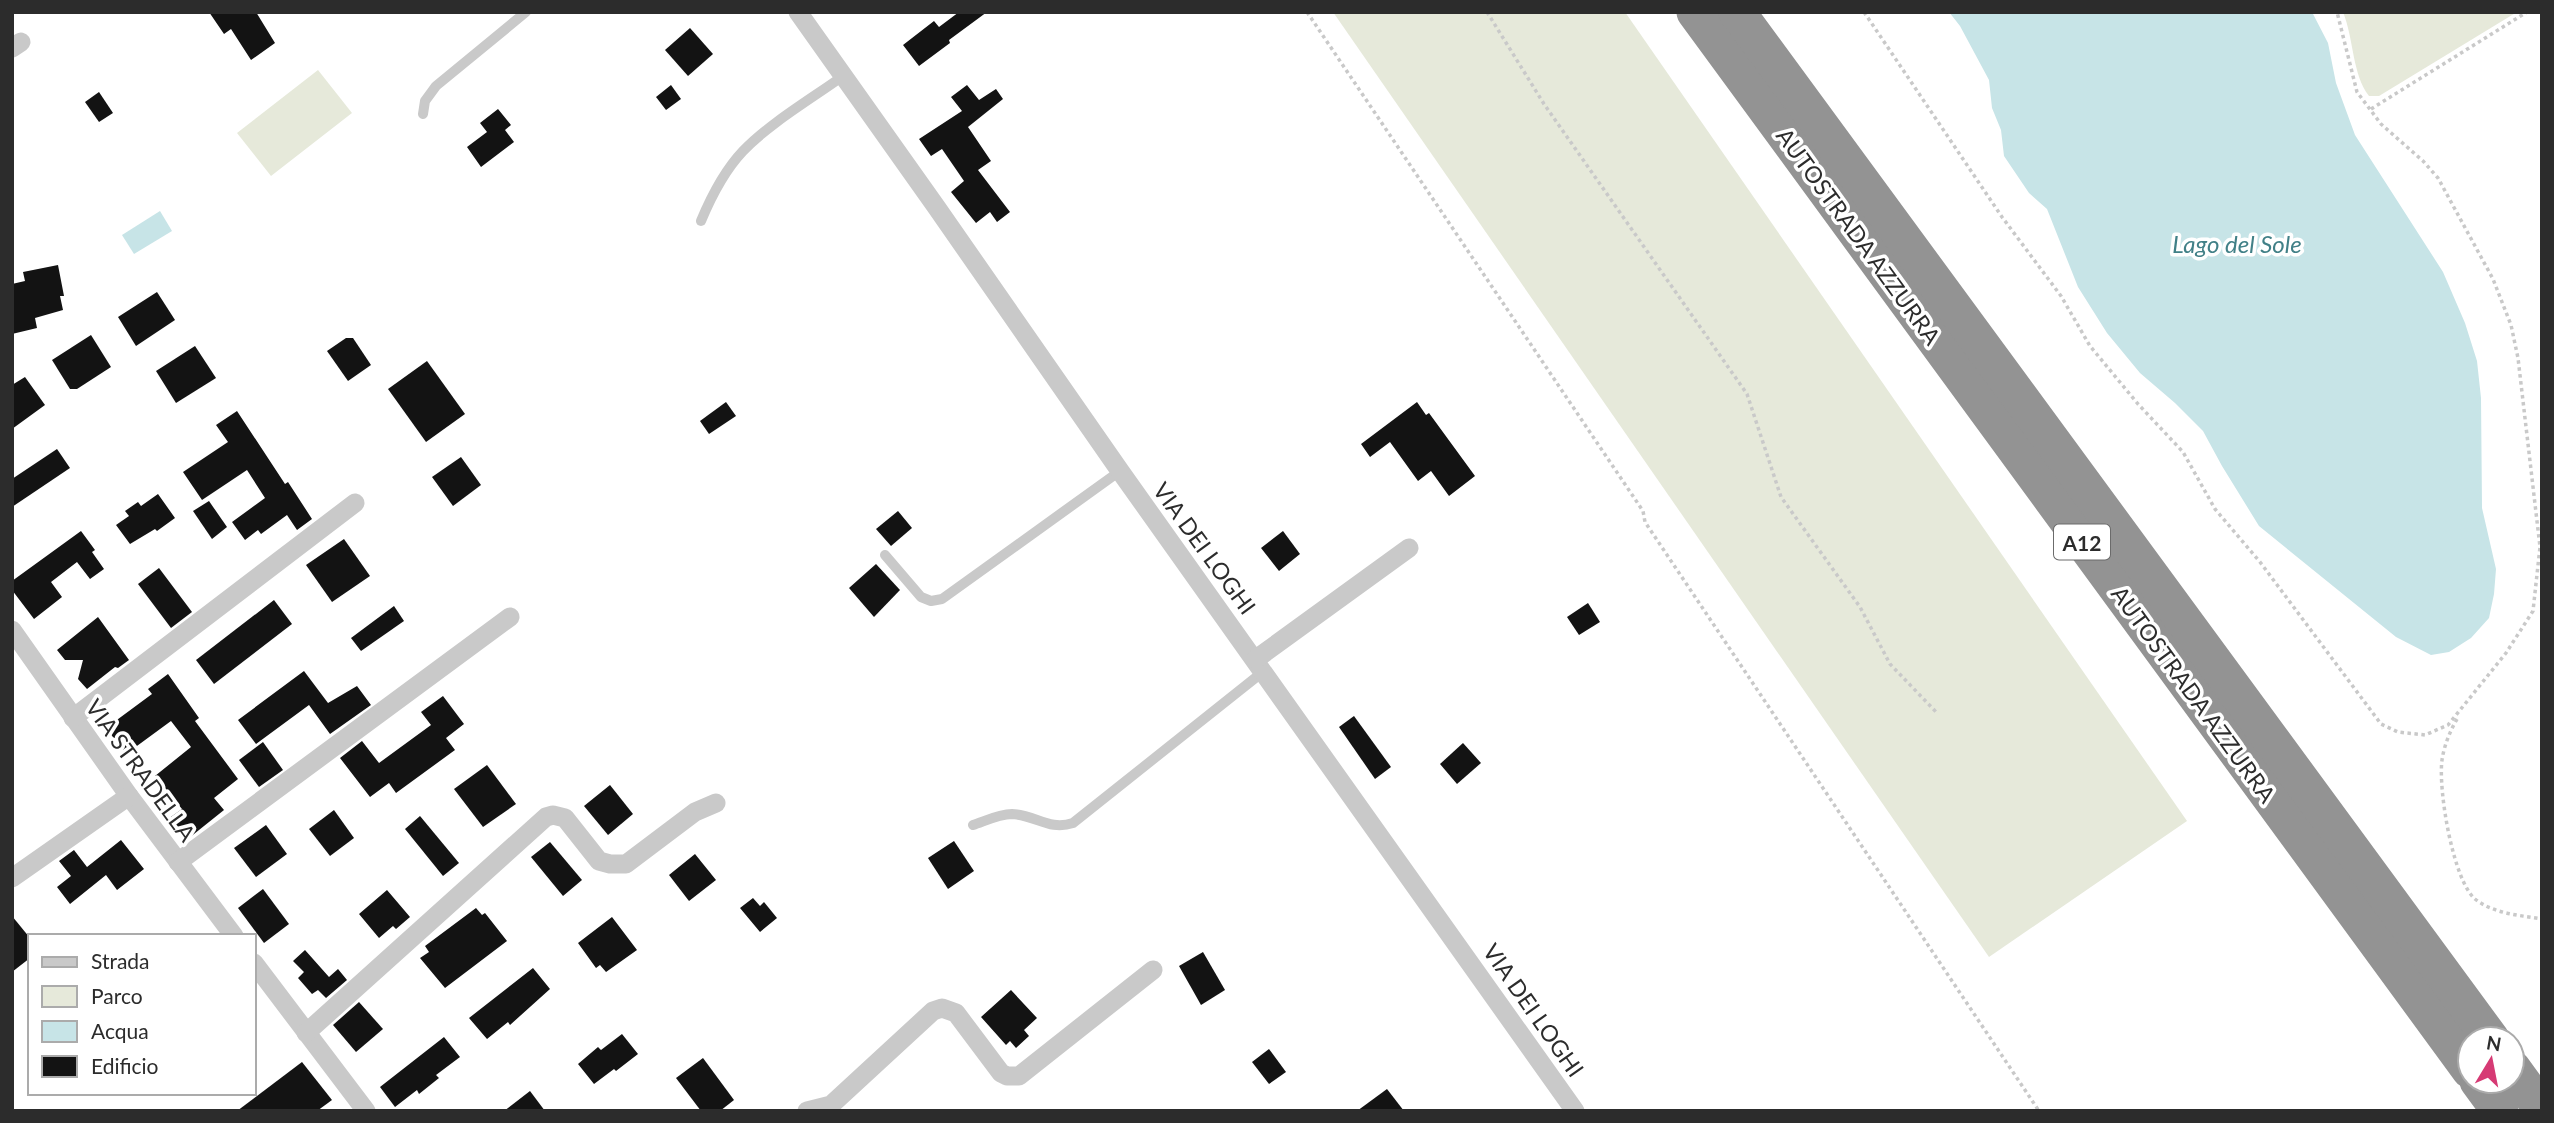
<svg xmlns="http://www.w3.org/2000/svg" width="2554" height="1123" font-family="Lato,sans-serif">
	<style>
		.green { fill: #e6e9da }
		.water { fill: #c7e4e7 }
		.building { fill: #131313 }
		.lines { fill: none; stroke-linecap: round; stroke-linejoin: round }
		.path { stroke: #c9c9c9; stroke-width: 3.5; stroke-dasharray: 3.5 3.5; stroke-linecap: butt }
		.service { stroke: #c9c9c9; stroke-width: 10 }
		.minor { stroke: #c9c9c9; stroke-width: 19 }
		.motorway { stroke: #939393; stroke-width: 37 }
		.labels { text-anchor: middle; dominant-baseline: central; stroke-width: 7; stroke-linejoin: round; paint-order: stroke }
		.shield { fill: #fff; stroke: #6b6b6b; stroke-width: 2 }
		.shield-label { font-size: 21px; font-weight: bold; fill: #2c2c2c }
		.street-label { font-size: 23px; fill: #2c2c2c; stroke: #fff }
		.water-label { font-size: 24px; font-style: italic; fill: #418087; stroke: #fff }
	</style>
	<rect width="100%" height="100%" fill="#fff"/>
	<!-- green -->
	<g class="green">
		<path d="M1333,12h292l562,809 -198,136z"/>
		<path d="M2343,12h174l-138,84h-10c-17,-22 -15,-57 -26,-84z"/>
		<path d="M318,70l34,43 -81,63 -34,-43z"/>
	</g>
	<!-- water -->
	<g class="water">
		<path d="M1949,12h363l16,31 8,40 19,52 88,137 22,51 12,38 4,37 1,110 14,61 -2,25 -5,24 -18,20 -22,14 -18,3 -35,-18 -137,-111 -37,-60 -19,-35 -28,-28 -35,-30 -33,-40 -29,-46 -31,-78 -18,-16 -25,-37 -3,-26 -9,-22 -3,-28 -29,-54z"/>
		<path d="M160,211l12,20 -38,23 -12,-19z"/>
	</g>
	<!-- building -->
	<g class="building">
		<path d="M209,12h47l19,31 -24,17 -20,-31 -7,5z"/>
		<path d="M959,12h28l-38,28 1,3 -31,23 -16,-21 31,-24 5,6z"/>
		<path d="M690,28l23,26 -25,22 -23,-26z"/>
		<path d="M671,85l10,14 -15,11 -10,-13z"/>
		<path d="M967,85l12,15 17,-11 7,10 -35,28 23,34 -13,9 32,42 -13,10 -7,-10 -14,11 -25,-31 13,-11 -22,-32 -11,7 -12,-17 43,-28 -11,-14z"/>
		<path d="M99,92l14,21 -14,9 -14,-20z"/>
		<path d="M498,109l13,16 -6,5 9,12 -33,25 -14,-20 20,-15 -7,-9z"/>
		<path d="M58,265l6,31h-4l3,14 -28,8 2,10 -25,6v-50l13,-3 -2,-9z"/>
		<path d="M157,292l18,28 -39,26 -18,-29z"/>
		<path d="M91,335l20,32 -34,22h-7l-18,-29z"/>
		<path d="M346,338h7l18,27 -23,16 -21,-30z"/>
		<path d="M195,346l21,32 -40,25 -20,-32z"/>
		<path d="M427,361l38,53 -39,28 -38,-53z"/>
		<path d="M25,377l20,28 -33,24v-44z"/>
		<path d="M726,402l10,14 -27,18 -9,-13z"/>
		<path d="M1417,402l9,13 3,-2 46,63 -26,20 -18,-25 -13,10 -28,-39 -20,15 -9,-13z"/>
		<path d="M237,411l48,73 3,-2 24,37 -15,11 -10,-15 -26,19 -3,-4 -13,10 -13,-18 33,-24 -18,-28 -45,30 -19,-28 45,-30 -12,-17z"/>
		<path d="M57,449l13,19 -58,39v-28z"/>
		<path d="M461,457l20,28 -28,21 -21,-29z"/>
		<path d="M158,494l17,24 -18,13 -2,-2 -25,15 -14,-19 13,-9 -4,-5 13,-9 3,4z"/>
		<path d="M209,501l18,26 -15,12 -19,-28z"/>
		<path d="M898,511l14,17 -21,18 -15,-17z"/>
		<path d="M81,531l14,19 -3,2 12,17 -14,10 -13,-17 -26,20 11,15 -28,22 -22,-29v-9z"/>
		<path d="M1283,531l17,23 -21,17 -18,-23z"/>
		<path d="M344,539l26,37 -38,26 -26,-37z"/>
		<path d="M876,564l24,26 -26,27 -25,-29z"/>
		<path d="M159,568l33,44 -21,16 -33,-44z"/>
		<path d="M274,600l18,24 -78,60 -18,-24z"/>
		<path d="M1588,603l12,19 -21,13 -12,-18z"/>
		<path d="M394,606l10,15 -43,30 -10,-13z"/>
		<path d="M98,617l31,43 -11,8 -3,-1 -28,22 -9,-10 5,-19h-18l-8,-10z"/>
		<path d="M304,671l24,32 29,-17 14,19 -41,29 -21,-29 -53,39 -18,-24z"/>
		<path d="M168,674l31,44 -4,3 43,58 -24,19 10,12 -40,32 -16,-23 14,-10 -27,-33 36,-29 -20,-26 -45,33 -20,-26 46,-34 -4,-5z"/>
		<path d="M443,696l21,28 -18,14 9,12 -59,43 -7,-10 -19,14 -30,-39 22,-17 17,22 52,-38 -10,-13z"/>
		<path d="M1354,716l37,51 -16,12 -36,-52z"/>
		<path d="M263,742l20,28 -24,17 -20,-27z"/>
		<path d="M1463,743l18,20 -24,21 -17,-20z"/>
		<path d="M487,765l29,39 -33,23 -29,-38z"/>
		<path d="M610,785l23,29 -25,21 -24,-29z"/>
		<path d="M334,810l20,28 -24,18 -21,-27z"/>
		<path d="M420,816l39,47 -16,13 -38,-47z"/>
		<path d="M266,825l21,29 -31,23 -22,-29z"/>
		<path d="M121,840l23,29 -27,21 -11,-15 -36,29 -13,-17 14,-11 -12,-15 15,-11 13,17z"/>
		<path d="M954,841l20,30 -26,18 -20,-31z"/>
		<path d="M550,842l32,38 -19,16 -32,-39z"/>
		<path d="M695,854l21,26 -27,21 -20,-26z"/>
		<path d="M263,889l26,35 -25,19 -26,-35z"/>
		<path d="M387,890l23,27 -14,12 -3,-3 -14,12 -20,-24z"/>
		<path d="M753,898l7,8 4,-4 13,16 -17,14 -20,-24z"/>
		<path d="M476,908l6,7 3,-2 22,28 -62,47 -25,-30 9,-6 -4,-6z"/>
		<path d="M12,916l18,22v20l-18,14z"/>
		<path d="M612,917l25,33 -31,22 -6,-7 -4,3 -18,-25z"/>
		<path d="M305,950l24,27 9,-8 9,11 -21,18 -8,-8 -6,4 -14,-16 6,-6 -11,-11z"/>
		<path d="M1203,952l22,38 -24,15 -22,-39z"/>
		<path d="M533,968l17,21 -40,36 -2,-3 -21,17 -18,-21z"/>
		<path d="M1011,990l26,28 -13,12 5,6 -13,12 -6,-7 -4,4 -25,-28z"/>
		<path d="M359,1002l24,27 -27,23 -23,-27z"/>
		<path d="M622,1034l16,20 -22,17 -2,-2 -20,15 -16,-20 20,-17 3,3z"/>
		<path d="M444,1037l16,20 -24,18 3,3 -20,16 -2,-4 -22,17 -15,-20z"/>
		<path d="M1269,1049l17,23 -17,12 -17,-22z"/>
		<path d="M703,1058l31,42 -14,11h-19l-25,-33z"/>
		<path d="M302,1062l30,38 -15,11h-80z"/>
		<path d="M1387,1089l17,22h-47z"/>
		<path d="M530,1091l15,20h-41z"/>
	</g>
	<g class="lines">
		<!-- path -->
		<g class="path">
			<path d="M1307,12l336,499 2,11 394,589"/>
			<path d="M1487,12l57,92 203,290 34,103 79,110 30,57 48,50"/>
			<path d="M1864,12l138,205 59,79 29,50 48,58 45,48 32,57 45,53 121,162 17,8 27,3 23,-10 58,-72 27,-42 7,-64 -22,-189 -7,-33 -18,-46 -55,-101 -15,-17 -42,-37 -24,-32 -20,-80"/>
			<path d="M2371,109l156,-97"/>
			<path d="M2457,719c-7,12 -13,27 -15,41 -4,30 11,120 33,139 19,15 44,16 67,20"/>
		</g>
		<!-- service -->
		<g class="service">
			<path d="M423,114l2,-13 11,-15 90,-74"/>
			<path d="M701,221c10,-24 24,-51 42,-70 27,-28 68,-52 100,-75"/>
			<path d="M885,555l36,42 10,4 11,-2 178,-128"/>
			<path d="M973,825c12,-4 26,-11 39,-11 24,1 37,17 61,9l191,-152"/>
		</g>
		<!-- minor -->
		<g class="minor">
			<path d="M798,12l139,196 183,263 455,640"/>
			<path d="M12,48l9,-6"/>
			<path d="M12,630l117,166 105,140"/>
			<path d="M1256,659l153,-111"/>
			<path d="M73,718l282,-215"/>
			<path d="M178,862l332,-245"/>
			<path d="M12,878l117,-82"/>
			<path d="M254,963l112,148"/>
			<path d="M306,1033l240,-216 7,-2 12,3 34,43 11,3h16l69,-52 21,-9"/>
			<path d="M807,1111l24,-6 102,-94 9,-3 14,5 45,60 6,3h12l134,-106"/>
		</g>
		<!-- motorway -->
		<g class="motorway">
			<path d="M1695,12l775,1058"/>
			<path d="M1737,12l754,1027"/>
			<path d="M2512,1068l30,41"/>
			<path d="M2478,1081l22,30"/>
		</g>
	</g>
	<g class="labels">
		<!-- shield labels -->
		<rect class="shield" x="2054" y="524.5" width="56" height="35" rx="5"/>
		<g class="shield-label">
			<text x="2082" y="542">A12</text>
		</g>
		<!-- street labels -->
		<g class="street-label">
			<text transform="translate(1859 236) rotate(54)">AUTOSTRADA AZZURRA</text>
			<text transform="translate(1205 548) rotate(54)">VIA DEI LOGHI</text>
			<text transform="translate(2194 694) rotate(54)">AUTOSTRADA AZZURRA</text>
			<text transform="translate(141 770) rotate(54)">VIA STRADELLA</text>
			<text transform="translate(1534 1010) rotate(55)">VIA DEI LOGHI</text>
		</g>
		<!-- water labels -->
		<g class="water-label">
			<text x="2237" y="243">Lago del Sole</text>
		</g>
	</g>
	<!-- border -->
	<rect width="2554" height="1123" fill="none" stroke="#2c2c2c" stroke-width="28"/>
	<!-- legend -->
	<rect x="28" y="934" width="228" height="161" fill="#ffffff" stroke="#ababab" stroke-width="2"/>
	<rect x="42" y="957" width="35" height="10" fill="#c9c9c9" stroke="#ababab" stroke-width="2"/>
	<text x="91" y="969" font-size="21" fill="#2c2c2c">Strada</text>
	<rect x="42" y="986" width="35" height="21" fill="#e6e9da" stroke="#ababab" stroke-width="2"/>
	<text x="91" y="1004" font-size="21" fill="#2c2c2c">Parco</text>
	<rect x="42" y="1021" width="35" height="21" fill="#c7e4e7" stroke="#ababab" stroke-width="2"/>
	<text x="91" y="1039" font-size="21" fill="#2c2c2c">Acqua</text>
	<rect x="42" y="1056" width="35" height="21" fill="#131313" stroke="#ababab" stroke-width="2"/>
	<text x="91" y="1074" font-size="21" fill="#2c2c2c">Edificio</text>
	<!-- north arrow -->
	<g transform="translate(2491 1060) rotate(10)"><circle r="33" fill="#ffffff" stroke="#ababab" stroke-width="2"/>
	<path d="M0-5L12 26L0 18L-12 26Z" fill="#d63a74"/>
	<text y="-10" font-size="19" font-weight="bold" text-anchor="middle" fill="#2c2c2c">N</text>
	</g>
</svg>
